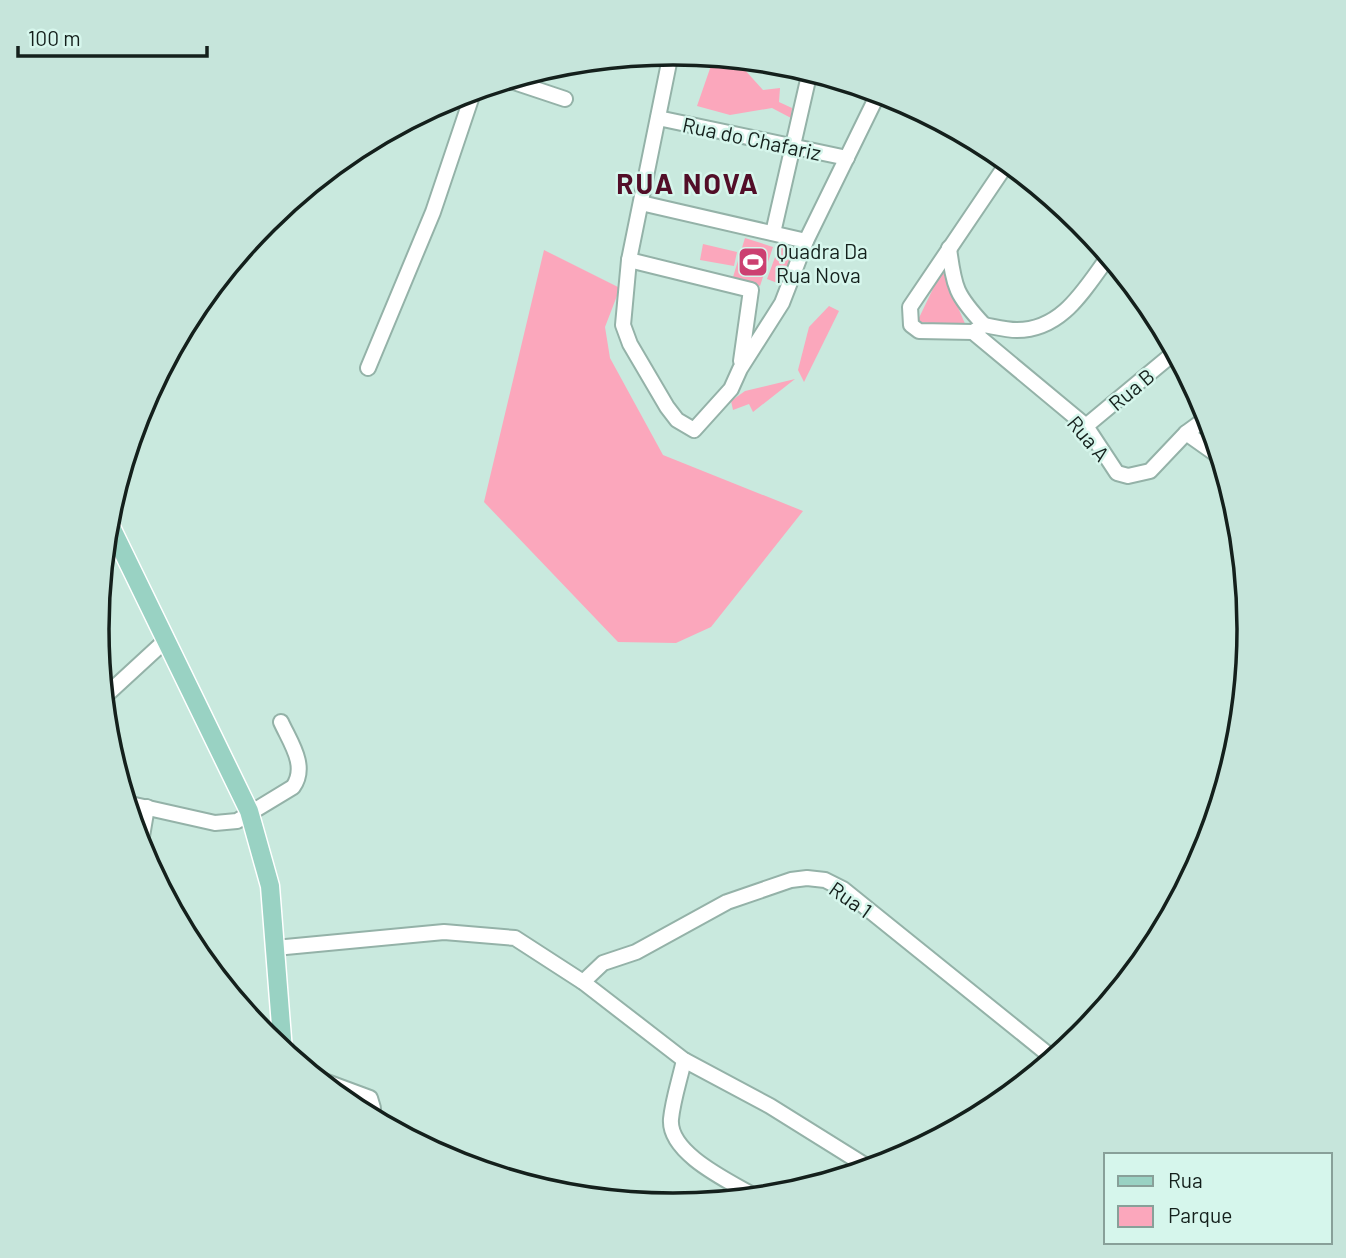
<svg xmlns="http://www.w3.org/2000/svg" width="1346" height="1258" font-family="Barlow,sans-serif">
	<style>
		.green { fill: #fba7bc }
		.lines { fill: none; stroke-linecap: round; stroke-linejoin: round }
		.minor-casing { stroke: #94b2a8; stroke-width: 18 }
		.major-casing { stroke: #fff; stroke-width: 21 }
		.minor { stroke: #fff; stroke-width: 14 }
		.major { stroke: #99d2c3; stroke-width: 18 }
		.labels { text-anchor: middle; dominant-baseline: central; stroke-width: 5; stroke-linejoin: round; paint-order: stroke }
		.street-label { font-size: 21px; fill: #14201c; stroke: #d6f6ec }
		.poi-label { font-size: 21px; fill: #14201c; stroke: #d6f6ec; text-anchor: start }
		.district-label { font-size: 28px; font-weight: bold; letter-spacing: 2px; fill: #520e28; stroke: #d6f6ec }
		.rim { fill: none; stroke: #14201c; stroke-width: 3.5 }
	</style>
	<rect width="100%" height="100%" fill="#c9e9de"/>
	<!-- green -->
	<g class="green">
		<path d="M714,57l28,2 5,4 -3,6 19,21 17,-2 -1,14 13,6 -1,10 -19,-10 -42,7 -33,-9z"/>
		<path d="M745,238l28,9 -13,39 -27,-9z"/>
		<path d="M781,241l17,6 -18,37 -13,-5z"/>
		<path d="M703,244l34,8 -3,14 -34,-6z"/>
		<path d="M544,250l76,38 -15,39 5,31 53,97 140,56 -92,116 -35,16 -58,-1 -134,-140z"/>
		<path d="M942,270l24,56 -49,-4z"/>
		<path d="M829,306l10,5 -35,71 -6,-12 11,-43z"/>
		<path d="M795,379l-42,33 -4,-8 -16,6 -2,-9 14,-10z"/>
	</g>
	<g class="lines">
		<!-- minor casing -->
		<g class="minor-casing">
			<g id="minor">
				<path d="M671,53l-42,207 -6,65 7,19 37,63 10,13 17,10 37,-41 9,-20 42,-66 24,-62 73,-149"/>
				<path d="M508,80l57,19"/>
				<path d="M658,118l189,40"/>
				<path d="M641,203l165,38"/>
				<path d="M773,233l37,-162"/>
				<path d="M949,248c5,40 7,47 35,77"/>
				<path d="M629,260l122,30 -10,71"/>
				<path d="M984,325l-11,7 -54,-1 -8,-6 -1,-18 98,-145"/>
				<path d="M984,325c11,2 23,5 33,5 46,0 68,-42 92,-74"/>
				<path d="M973,332l113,94 31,47 11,3 22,-5 36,-38 22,-16"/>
				<path d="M368,368l65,-156 41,-122"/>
				<path d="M1086,426l89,-74"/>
				<path d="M1186,433l34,24"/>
				<path d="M103,698l62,-57"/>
				<path d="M126,803l89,20 22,-2 56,-34c15,-21 -3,-45 -12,-65"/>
				<path d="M140,848l7,-41"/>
				<path d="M275,948l169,-16 71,6 68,44 101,78 86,46 101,63"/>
				<path d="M583,982l20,-19 33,-11 91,-50 64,-22 16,-2 18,2 18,9 211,170"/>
				<path d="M684,1060c-4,19 -11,39 -13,59 -3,35 60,63 85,78"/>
				<path d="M316,1078l54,20 3,10 -4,9"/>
			</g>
		</g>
		<!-- major casing -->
		<g class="major-casing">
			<path id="major" d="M107,519l142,292 21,75 13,165"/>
		</g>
		<!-- minor -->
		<use href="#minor" class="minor"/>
		<!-- major -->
		<use href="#major" class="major"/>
	</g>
	<!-- icons -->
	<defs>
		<g id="stadium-square" transform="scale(1.575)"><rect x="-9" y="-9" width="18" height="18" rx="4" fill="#cc4071" stroke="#d6f6ec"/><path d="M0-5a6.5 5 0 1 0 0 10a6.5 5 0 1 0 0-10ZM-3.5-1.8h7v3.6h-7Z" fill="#fff"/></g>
	</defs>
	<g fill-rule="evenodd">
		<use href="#stadium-square" x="753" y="262"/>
	</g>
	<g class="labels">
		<!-- street labels -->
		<g class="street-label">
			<text transform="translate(752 138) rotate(12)">Rua do Chafariz</text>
			<text transform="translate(1131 389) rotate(-40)">Rua B</text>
			<text transform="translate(1089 438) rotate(50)">Rua A</text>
			<text transform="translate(851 899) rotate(35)">Rua 1</text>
		</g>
		<!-- poi labels -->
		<g class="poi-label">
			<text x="776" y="250">Quadra Da<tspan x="776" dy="24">Rua Nova</tspan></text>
		</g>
		<!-- district labels -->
		<g class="district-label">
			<text x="688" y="183">RUA NOVA</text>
		</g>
	</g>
	<!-- crop -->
	<path d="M0 0H1346V1258H0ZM109 629a564 564 0 1 1 1128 0a564 564 0 1 1-1128 0Z" fill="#c6e5db" fill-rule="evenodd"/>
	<path class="rim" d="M109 629a564 564 0 1 1 1128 0a564 564 0 1 1-1128 0Z"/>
	<!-- legend -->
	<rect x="1104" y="1153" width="228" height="91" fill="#d6f6ec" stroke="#88a099" stroke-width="2"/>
	<rect x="1118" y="1176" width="35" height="10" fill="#99d2c3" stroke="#88a099" stroke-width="2"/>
	<text x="1168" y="1188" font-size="21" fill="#14201c">Rua</text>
	<rect x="1118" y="1206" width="35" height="21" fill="#fba7bc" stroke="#88a099" stroke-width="2"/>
	<text x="1168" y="1223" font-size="21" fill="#14201c">Parque</text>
	<!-- scale -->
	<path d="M18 46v10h189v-10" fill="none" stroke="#14201c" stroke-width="3.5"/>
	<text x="28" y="46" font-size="21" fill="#14201c" stroke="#d6f6ec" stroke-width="5" paint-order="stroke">100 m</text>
</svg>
